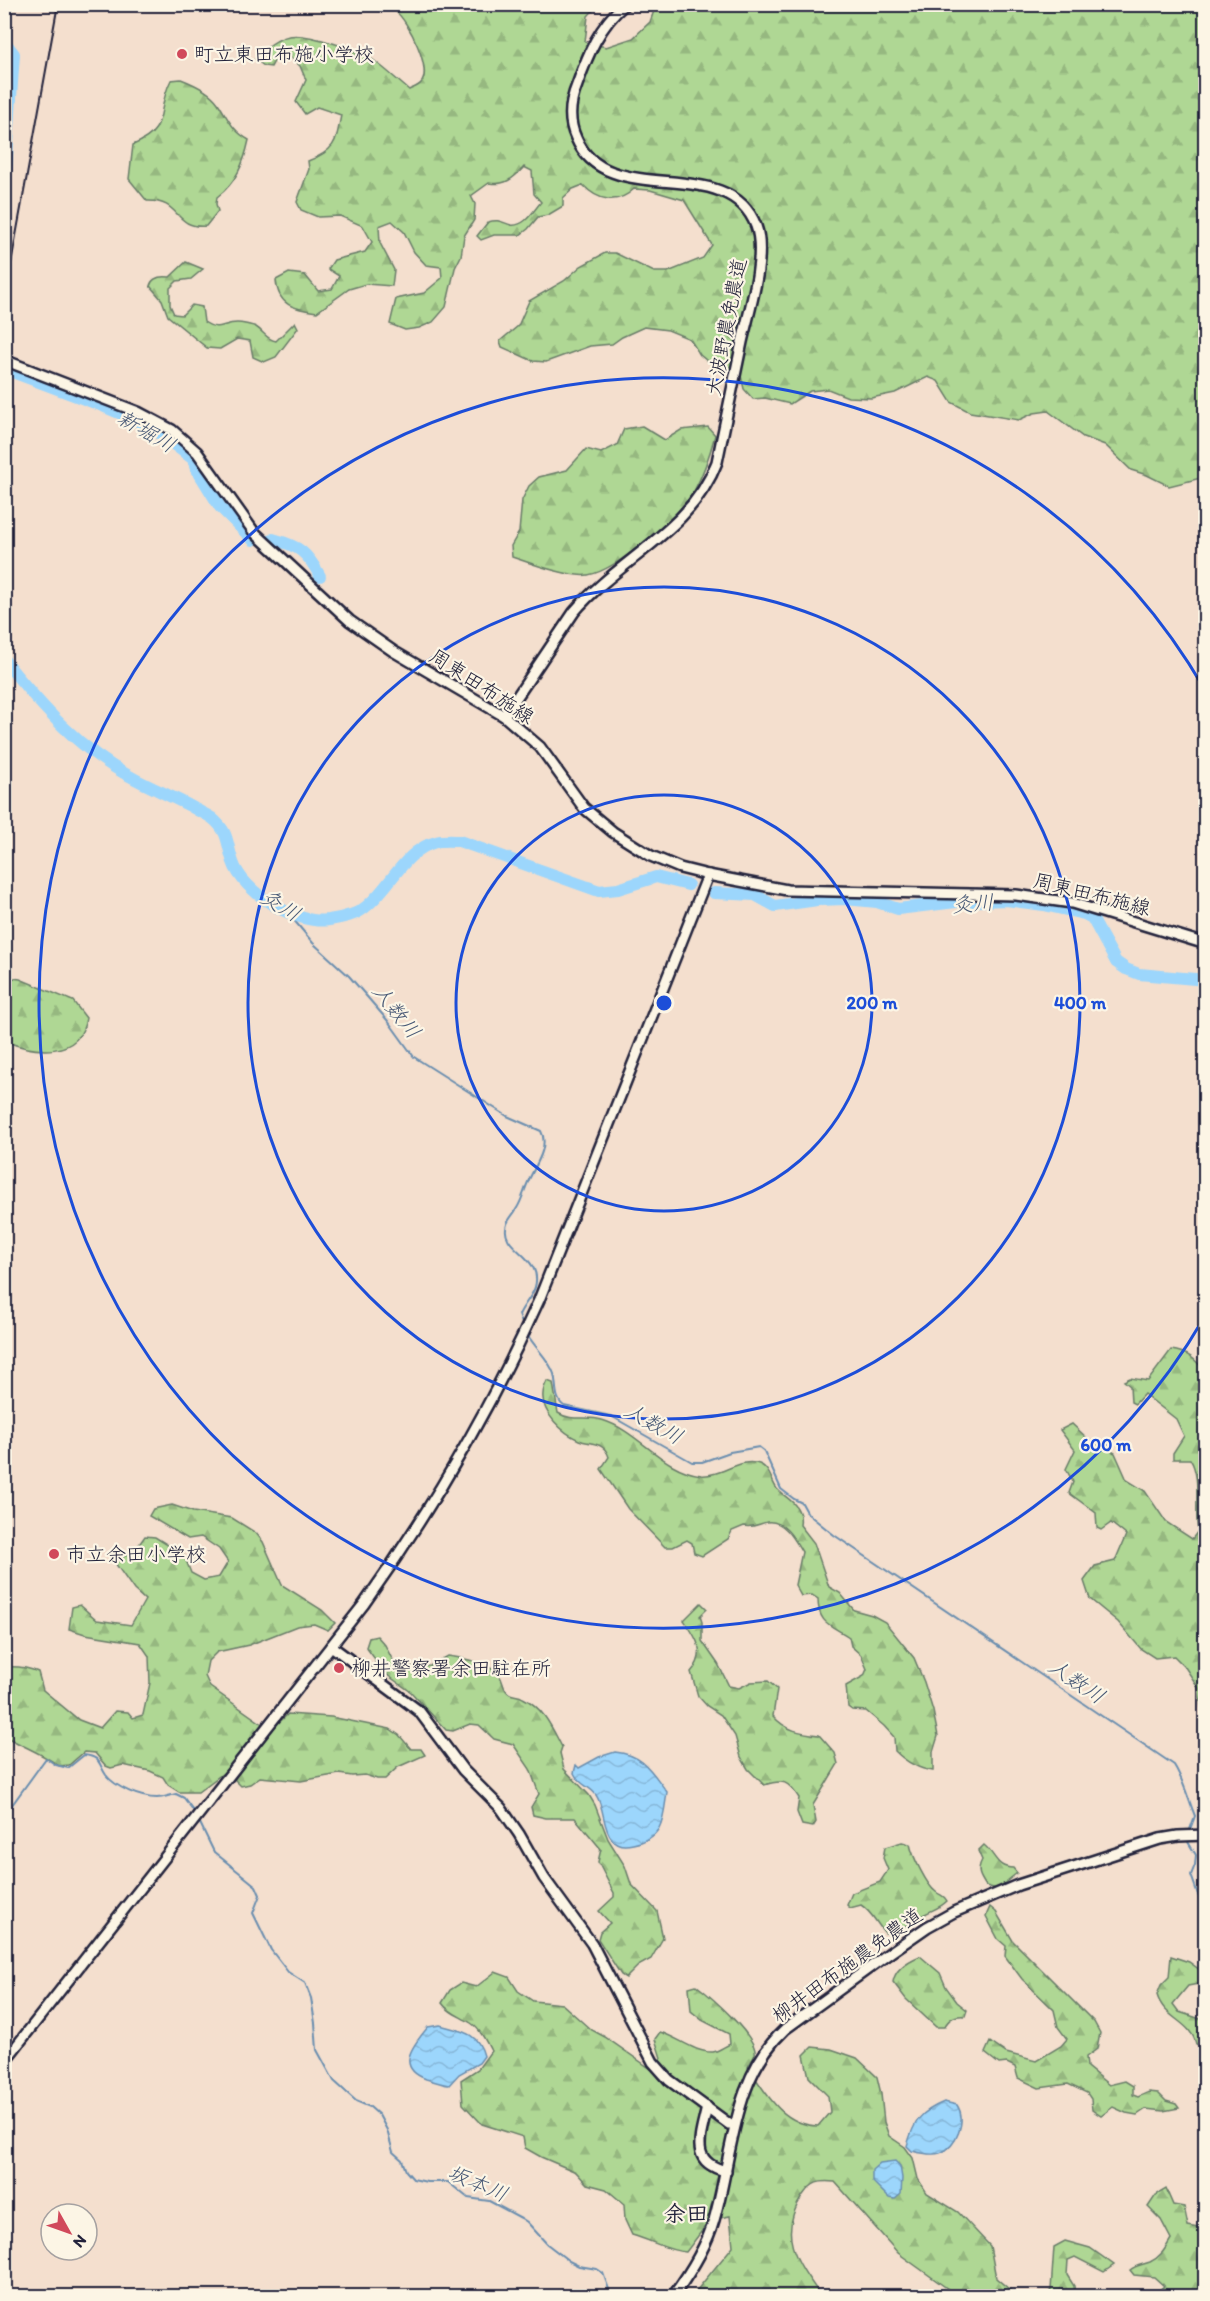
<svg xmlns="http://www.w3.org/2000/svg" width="1210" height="2301" font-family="Itim,'Klee One',sans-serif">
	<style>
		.forest { fill: url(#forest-firs); stroke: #687c68; stroke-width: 1.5 }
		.water { fill: url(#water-waves); stroke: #6b8eaf; stroke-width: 1.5 }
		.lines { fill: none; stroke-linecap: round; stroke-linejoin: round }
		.stream { stroke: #6b8eaf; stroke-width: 2 }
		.river { stroke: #9cd6fc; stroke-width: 12 }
		.secondary-casing { stroke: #22223b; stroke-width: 14 }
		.secondary { stroke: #fcf5e5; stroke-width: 9 }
		.rail { stroke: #22223b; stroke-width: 2 }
		.ring { fill: none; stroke: #1d4ed8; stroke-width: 3 }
		.poi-dot { fill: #d1495b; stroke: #fcf5e5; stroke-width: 2 }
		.labels { text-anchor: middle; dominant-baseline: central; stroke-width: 4.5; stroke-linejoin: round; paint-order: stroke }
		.poi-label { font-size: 20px; fill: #22223b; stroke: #fcf5e5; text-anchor: start }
		.street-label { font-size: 20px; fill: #22223b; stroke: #fcf5e5 }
		.water-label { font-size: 21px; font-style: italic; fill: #475875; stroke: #fcf5e5 }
		.quarter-label { font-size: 22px; font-weight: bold; fill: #22223b; stroke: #fcf5e5 }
		.centre { fill: #1d4ed8; stroke: #fcf5e5; stroke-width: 3 }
		.ring-label { font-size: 18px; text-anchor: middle; font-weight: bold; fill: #1d4ed8; stroke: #fcf5e5; stroke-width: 4.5; stroke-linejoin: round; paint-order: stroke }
	</style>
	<defs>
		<pattern id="forest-firs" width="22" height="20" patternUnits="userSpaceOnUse" patternTransform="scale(1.5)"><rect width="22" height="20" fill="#afd794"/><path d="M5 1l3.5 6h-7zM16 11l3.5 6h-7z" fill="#96b880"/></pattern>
		<pattern id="water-waves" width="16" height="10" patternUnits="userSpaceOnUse" patternTransform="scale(1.5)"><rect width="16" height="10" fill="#9cd6fc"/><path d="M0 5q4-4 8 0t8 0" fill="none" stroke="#86b7d9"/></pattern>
	</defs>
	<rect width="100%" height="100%" fill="#f4dfce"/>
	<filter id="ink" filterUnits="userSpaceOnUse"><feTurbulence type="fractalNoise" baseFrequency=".0167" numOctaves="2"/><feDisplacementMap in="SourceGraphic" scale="12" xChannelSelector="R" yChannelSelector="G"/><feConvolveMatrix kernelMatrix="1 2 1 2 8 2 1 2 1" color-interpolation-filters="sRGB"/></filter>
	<g filter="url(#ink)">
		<!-- forest -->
		<g class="forest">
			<path d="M378,5h220l-10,11 -3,26 21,5 27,-9 17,-16 6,-17h549v472l-36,9 -22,-11 -16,-5 -26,-25 -22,-8 -35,-26 -14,2 -15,7 -49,-8 -19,-10 -13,-21 -10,-4 -33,16 -24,5 -23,-1 -20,-8 -18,2 -20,13 -25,-6 -12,1 -9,-10 -3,-13 -17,-9 -18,-7 -6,-5 -10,-16 -22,-9 -24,-3 -22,10 -10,7 -22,2 -44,16 -13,-1 -31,-14 -2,-6 18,-15 11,-25 35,-20 17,-15 24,-13h10l39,19h14l35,-14 9,-13 -28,-45 -34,-10 -16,-1c-17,16 -36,12 -51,-4l-10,4 -10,9v8l-15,9 -10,2 -10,12 -8,6h-26l-13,5 -4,-4 11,-14c11,-3 13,0 23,3 14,2 22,-14 30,-23l-7,-8 -2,-23 -8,-4c-10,11 -19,19 -35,16l-18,13 4,8 -1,16 -10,16 -3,20 -6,12 -9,39 -13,15 -14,6 -14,2 -15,-6 6,-25 28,-6 18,-15 -1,-11 -15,-2 -12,-13 -10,-20 -12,-11 -13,5 1,17 14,27 -2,16 -26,-2 -17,5 -32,23c-23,-3 -39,-6 -41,-32l13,-7 16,2 13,16 14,-2 7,-13 -11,-7 6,-9 31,-8 7,-10 -9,-16 -23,-10 -22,1 -17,-7 -4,-8 12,-33 -1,-8c28,-11 28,-19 33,-46l-24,-8 -12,7 -9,-12 10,-22 -6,-14 -12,-11 -11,1 -6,11 -7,-1 -9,-7c9,-10 20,-20 34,-23 18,-4 73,15 88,27 11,8 21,18 32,27 4,-2 10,-4 12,-7 12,-13 -13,-63 -26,-72 -5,-3 -12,-5 -17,-6z"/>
			<path d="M181,79c13,5 29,12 37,24 10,15 14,28 31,37 -5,23 -13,43 -32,57l-1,7 2,7 -12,15c-33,3 -24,-26 -59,-25l-18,-22 4,-34c38,-16 22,-34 38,-65z"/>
			<path d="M186,262l17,7 -12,10 -14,2 -7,7v17l4,9 8,1 10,-10 10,2 2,15c15,10 18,1 33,1 4,0 15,2 19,4 8,5 10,12 20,14l19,-19 3,6 -22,29 -12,5 -11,-5 -3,-16 -13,-2 -17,10 -13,-1 -39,-32 -6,-16 -12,-14c2,-9 12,-10 20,-9z"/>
			<path d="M642,426l23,14 16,-10 27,-3 7,8c-5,19 -11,38 -21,56 -14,24 -78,80 -106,84 -18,3 -58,-12 -76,-18l-1,-11 8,-14 3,-32 7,-14 10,-9 28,-7 19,-21 15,4 16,-8 7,-16z"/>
			<path d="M5,977l15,2 53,22 13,17c-6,41 -52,35 -81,23z"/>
			<path d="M1171,1350c16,2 25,9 34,22v357l-7,-42 -13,-20 -11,-11 -19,2 -14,-9 -23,-27 -28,-23 -6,-18 11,-15 20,-5 11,-26 -15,-12 -10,7 -4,-2 -1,-15 -27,-20 4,-11 -7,-13 9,-19 -15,-20 12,-6 16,15 27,14 12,27 18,11 21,31 26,17 6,-8c-4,-22 4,-54 -8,-72h-17v-6l11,-17 -8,-17 -32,-25 -9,10 -4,-2 -1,-16 -6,-5 6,-3 18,3z"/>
			<path d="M547,1381l6,2 5,30c14,9 29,2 44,7 37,11 59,50 99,55 20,2 39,-18 58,-11 11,4 12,17 18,25 6,7 16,11 20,19 3,5 4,11 3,17l14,18 15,44 11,6 14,17 18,5 13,7 29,36 10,24 9,29 5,25 -5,16v19c-15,-2 -28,-10 -38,-20l-1,-14 -10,-11 -18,-15 -14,-1 -4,-3 -2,-21 18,-10 3,-7 -6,-14 -10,-9 -2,-9c-18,-12 -31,-13 -31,-38l-6,-4 -11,1 -6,-11 7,-33c-7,-12 -17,-32 -35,-30 -9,2 -14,6 -23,4l-12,5 -4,8 -26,17 -8,-3 -2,-10 -5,-3 -14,7h-8l-37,-38 -27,-40 8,-12c-5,-16 -18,-12 -30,-17 -16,-7 -38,-27 -36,-46 0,-4 2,-9 4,-13z"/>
			<path d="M172,1505l21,7 39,6 24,15 7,9 19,43 40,25 13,13 -7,7 -14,-6 -17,2 -48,19 -32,7 -9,9 -3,15 5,11 61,43 17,-16 43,3 59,12 9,6 12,14h10l4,6 -27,12 -13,12h-8l-12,-4 -13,1 -13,-2 -38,7 -41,-4 -10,7 -9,2 -15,-15 -28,21h-19l-11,-7 -5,-8 -13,-6 -27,-6 -12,3 -5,-2 -11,-13 -11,-1 -15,13 -10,1c-17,-13 -36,-19 -54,-30l-1,-69c12,-1 23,0 34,5l5,18 36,30 21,8 15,-17 13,1 5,6 10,-3 7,-32 -1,-27 -9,-13 -55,-9 -16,-5 3,-22 8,-2 17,15 34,5 14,-25 -11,-10 -19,-27 23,-17 7,-10 10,1 29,18 7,18 13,7 15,-3 9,-15 -9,-13 -18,-12 -13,2 -39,-23 4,-7z"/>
			<path d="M701,1603l6,6 -7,7 2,6v19l16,23 11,22 10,2 12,-6 17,-1 9,8 -4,27c13,15 28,17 46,19l16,18 3,11 -25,41 3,17 -3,5 -11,-2 -5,-13 2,-14c-11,-17 -15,-19 -35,-13l-16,-16 -7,-12 -6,-21 -14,-21 -14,-9 -9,-10 -7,-24c17,-19 5,-35 -7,-52z"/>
			<path d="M377,1636l8,9 7,14 12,8 26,-1 18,-10c15,2 40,6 51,19 5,6 3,15 11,19 4,2 9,1 13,4 21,10 29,30 39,49l-2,6 4,16 25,26 6,10 13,34 17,27 6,18 26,27 6,27 -12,21 -13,7 -12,12 -5,-3 -23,-36 2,-7 10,-9 -11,-12 15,-14v-4l-16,-31 3,-13 -26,-31h-29l-13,-3 -2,-8 8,-13 -9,-25 -17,-25 -19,-5 -15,-14 -9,-1 -17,7 -7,-1 -35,-38 -35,-25 -1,-8 -9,-12 3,-9z"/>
			<path d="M902,1842l8,2c2,11 17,42 26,48 5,4 8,3 11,9 -7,7 -13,8 -22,13 -18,8 -17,15 -40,19 -9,-10 -13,-21 -24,-28l-11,3 -3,-3 5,-12 28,-11 8,-12 -5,-12 2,-11z"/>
			<path d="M984,1845c12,10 12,23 29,23l4,5 -20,16 -11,-3c-6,-9 -10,-15 -4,-26l-4,-9z"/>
			<path d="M1205,1848h1l-1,39 -5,-1 -1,-37z"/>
			<path d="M990,1907l6,5 17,29 81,81 6,11 -3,16 -11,8 1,10 22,18 16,-4 8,5v9l5,2 11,-5 9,1 8,8 10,3 3,4 -16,3 -17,-2 -9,6 -11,-2 -13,-6 -12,9 -9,-6 -1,-11 -4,-6 -19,-9 -29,4 -21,-10 -3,-11 -8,-4 -8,1 -14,-11 5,-11 16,11 30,8 25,-15 6,-7 -9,-12 -4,-17 -32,-31 -17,-23 1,-10 -8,-7 -12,-23z"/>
			<path d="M920,1956l20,17 6,14 11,15 10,8 -2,6c-11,-1 -15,2 -21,11h-8l-30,-28 -13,-17c2,-13 15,-21 27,-26z"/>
			<path d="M1171,1956l18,6 15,11v10l-16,3 -15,18 6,8 25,8 2,24 -3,2 -7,-2c-5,-23 -32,-25 -39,-49l4,-10 8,-8z"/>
			<path d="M495,1972l14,5 9,14 15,10 29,3 28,25 15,8 46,32 10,-11 -6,-19 5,-7c17,5 35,21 53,20 6,-1 12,-6 17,-8l-1,-10 -27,-14 -11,-9 -2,-24 7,-2c13,10 62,52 59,69 -1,4 -5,9 -7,13 18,26 34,58 70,59l12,-14 -2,-16 -19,-19 -5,-22 8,-8 19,2 26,9 20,19 4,17 3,28 5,14 16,11 8,11 5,21 9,14 31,19 32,34 6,32 19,16 15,2h-77l-5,-7 -50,-36 -63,-71c-16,-2 -23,0 -32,13 -27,40 -6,67 18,101h-129l41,-50 -3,-30 -20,4 -24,32c-19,-1 -35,-12 -54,-17l-7,-15 -1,-16 -18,-15 -19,-5 -11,-12 -35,-15 -16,-9 -2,-11 -41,-13 -19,-20 -2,-24 17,-11 13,-18c-5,-10 -11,-22 -20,-28 -11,-7 -22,-10 -29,-20l8,-13 11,-7 15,4z"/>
			<path d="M1166,2189l7,16 11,2 4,19 17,3v67h-53l12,-10 -10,-9 -20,-2 -4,-5c6,-5 12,-5 20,-8 11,-5 15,-13 21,-23l-10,-19 -13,-13 8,-12z"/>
			<path d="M1065,2241l25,7 24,17 -10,7 -29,-15 -7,3 -1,15 7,11 1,10h-29l5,-6 3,-43z"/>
		</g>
		<!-- water -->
		<g class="water">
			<path d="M615,1752c29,3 36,19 52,40 -4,27 -3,46 -34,52 -8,2 -16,2 -21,-5 -10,-12 -7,-31 -16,-44 -6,-9 -16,-9 -22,-22l2,-8 3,3 20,-11z"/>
			<path d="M440,2025c21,6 38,7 44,31l-5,7 -20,11 -10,11c-8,-1 -15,-4 -23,-6 -32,-12 -12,-35 2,-52z"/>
			<path d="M944,2102l13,3c10,15 0,42 -17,48 -8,3 -20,0 -28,-2l-5,-5c7,-25 13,-34 37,-44z"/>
			<path d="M895,2161l5,5 2,12 -1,16 -6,5 -6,-1 -17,-17v-11l8,-7z"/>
		</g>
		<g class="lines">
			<!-- stream -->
			<g class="stream">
				<path d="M288,913l25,30 36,33 39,45 26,36 93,59 34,15c9,16 -7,36 -13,51 -4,9 -6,18 -11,26 -3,6 -8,10 -10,16 -9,26 37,31 28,63 -3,10 -12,18 -16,28l4,11"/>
				<path d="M527,1334c8,14 22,25 27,40 3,11 0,25 10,32l47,10 81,46h10l28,-10 29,-5 5,4 17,38 13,10 8,4 6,11 26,21 340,230c10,16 14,34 21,51l-6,16"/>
				<path d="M4,1816l42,-58 10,7 12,3 16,-13c17,2 14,8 22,20 10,13 35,23 51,23 6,0 13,-3 19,-4l8,4 12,16"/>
				<path d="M198,1819l16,33 42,34 4,9 -7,18 18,37 17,22 17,11 6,15 4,25 2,27 17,31 22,20 14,6 9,8 8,15 6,22 9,8 4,11 7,8 14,3h21l20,16 21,3 32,17 6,4 20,22 22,17 10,5 18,3 6,4 7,19 10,4"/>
				<path d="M1188,1838v4l8,13 -1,10 -4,10 15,42"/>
			</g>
			<!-- river -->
			<g class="river">
				<path d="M4,41l10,13 -10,145"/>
				<path d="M4,369l96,36 38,16 22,13 33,25 3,9 24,39 33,33"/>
				<path d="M273,539c26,7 34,13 47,37"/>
				<path d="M4,660c37,46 77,92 131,119 19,10 38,18 57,28 6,4 14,7 20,11 18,15 14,25 21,44 10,31 64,63 96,58 11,-2 25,-4 34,-11 26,-18 40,-59 73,-67 7,-2 16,-1 23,-1l140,50 19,-2 38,-12 32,8"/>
				<path d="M714,893l41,2 20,11 42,-6 28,-1 32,3 21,7 58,-7 50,-2 38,5 40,9 8,4 24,44 10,7 13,5 67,6"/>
			</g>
			<!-- secondary casing -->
			<g class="secondary-casing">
				<g id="secondary">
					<path d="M4,360l134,52 34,18 25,22 57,80 96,89 43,30 111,65 36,31 44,61 29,24 38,24 29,12 28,7 79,15 229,5 56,8 134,41"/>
					<path d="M504,716l70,-104c46,-54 117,-81 143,-150 8,-40 17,-80 25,-120 7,-31 25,-86 14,-116 -28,-75 -149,-14 -180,-88 -8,-17 -6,-36 1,-53 11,-31 22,-59 48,-81"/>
					<path d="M331,1646l88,65 44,59 38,38 18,26 25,44 48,66 61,118 16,18 60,44"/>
					<path d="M4,2062l360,-458c70,-98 126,-194 175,-304l169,-425"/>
					<path d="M707,2107c-6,29 -19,55 19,64"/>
					<path d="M673,2296c17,-23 33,-48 41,-76 19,-65 18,-142 71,-191l106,-77 36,-25 27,-15 64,-27 142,-46 18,-3 28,-1"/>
				</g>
			</g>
			<!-- secondary -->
			<use href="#secondary" class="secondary"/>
			<!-- rail -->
			<path class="rail" d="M4,302l54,-298"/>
		</g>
	</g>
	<!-- distance rings -->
	<g class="ring">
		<circle cx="664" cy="1003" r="208"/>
		<circle cx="664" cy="1003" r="416"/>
		<path d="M1205 1316A625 625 0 1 1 1205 690"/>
	</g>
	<!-- markers -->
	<g class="poi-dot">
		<circle cx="182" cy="54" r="6"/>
		<circle cx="54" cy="1554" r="6"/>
		<circle cx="339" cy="1668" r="6"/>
	</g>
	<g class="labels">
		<!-- poi labels -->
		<g class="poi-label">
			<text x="194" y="54">町立東田布施小学校</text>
			<text x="66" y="1554">市立余田小学校</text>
			<text x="351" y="1668">柳井警察署余田駐在所</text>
		</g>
		<!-- street labels -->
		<g class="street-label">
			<text transform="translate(726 327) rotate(-79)">大波野農免農道</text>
			<text transform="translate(482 686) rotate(33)">周東田布施線</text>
			<text transform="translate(1092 894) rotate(14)">周東田布施線</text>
			<text transform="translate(847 1965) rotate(-36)">柳井田布施農免農道</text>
		</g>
		<!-- water labels -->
		<g class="water-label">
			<text transform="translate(147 431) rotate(30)">新堀川</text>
			<text transform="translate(973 903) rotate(-4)">灸川</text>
			<text transform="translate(281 905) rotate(31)">灸川</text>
			<text transform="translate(397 1011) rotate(51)">人数川</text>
			<text transform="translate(654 1423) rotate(29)">人数川</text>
			<text transform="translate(1077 1681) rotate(34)">人数川</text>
			<text transform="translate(478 2183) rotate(23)">坂本川</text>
		</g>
		<!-- quarter labels -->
		<g class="quarter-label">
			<text x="686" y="2213">余田</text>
		</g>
	</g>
	<circle cx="664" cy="1003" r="9" class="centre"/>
	<g class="ring-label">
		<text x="872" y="1009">200 m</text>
		<text x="1080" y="1009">400 m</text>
		<text x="1106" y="1451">600 m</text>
	</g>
	<!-- margin -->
	<rect width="1210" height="2301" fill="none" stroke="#fcf5e5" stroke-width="24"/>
	<rect x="12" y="12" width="1186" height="2277" fill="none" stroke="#22223b" stroke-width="2" filter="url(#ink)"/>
	<!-- north arrow -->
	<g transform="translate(69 2232) rotate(130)"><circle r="28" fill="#fcf5e5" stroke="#a5a1a1" stroke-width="1.5"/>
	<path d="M0-4.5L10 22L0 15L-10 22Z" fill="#d1495b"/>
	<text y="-9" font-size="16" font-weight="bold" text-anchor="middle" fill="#22223b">N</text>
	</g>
</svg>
